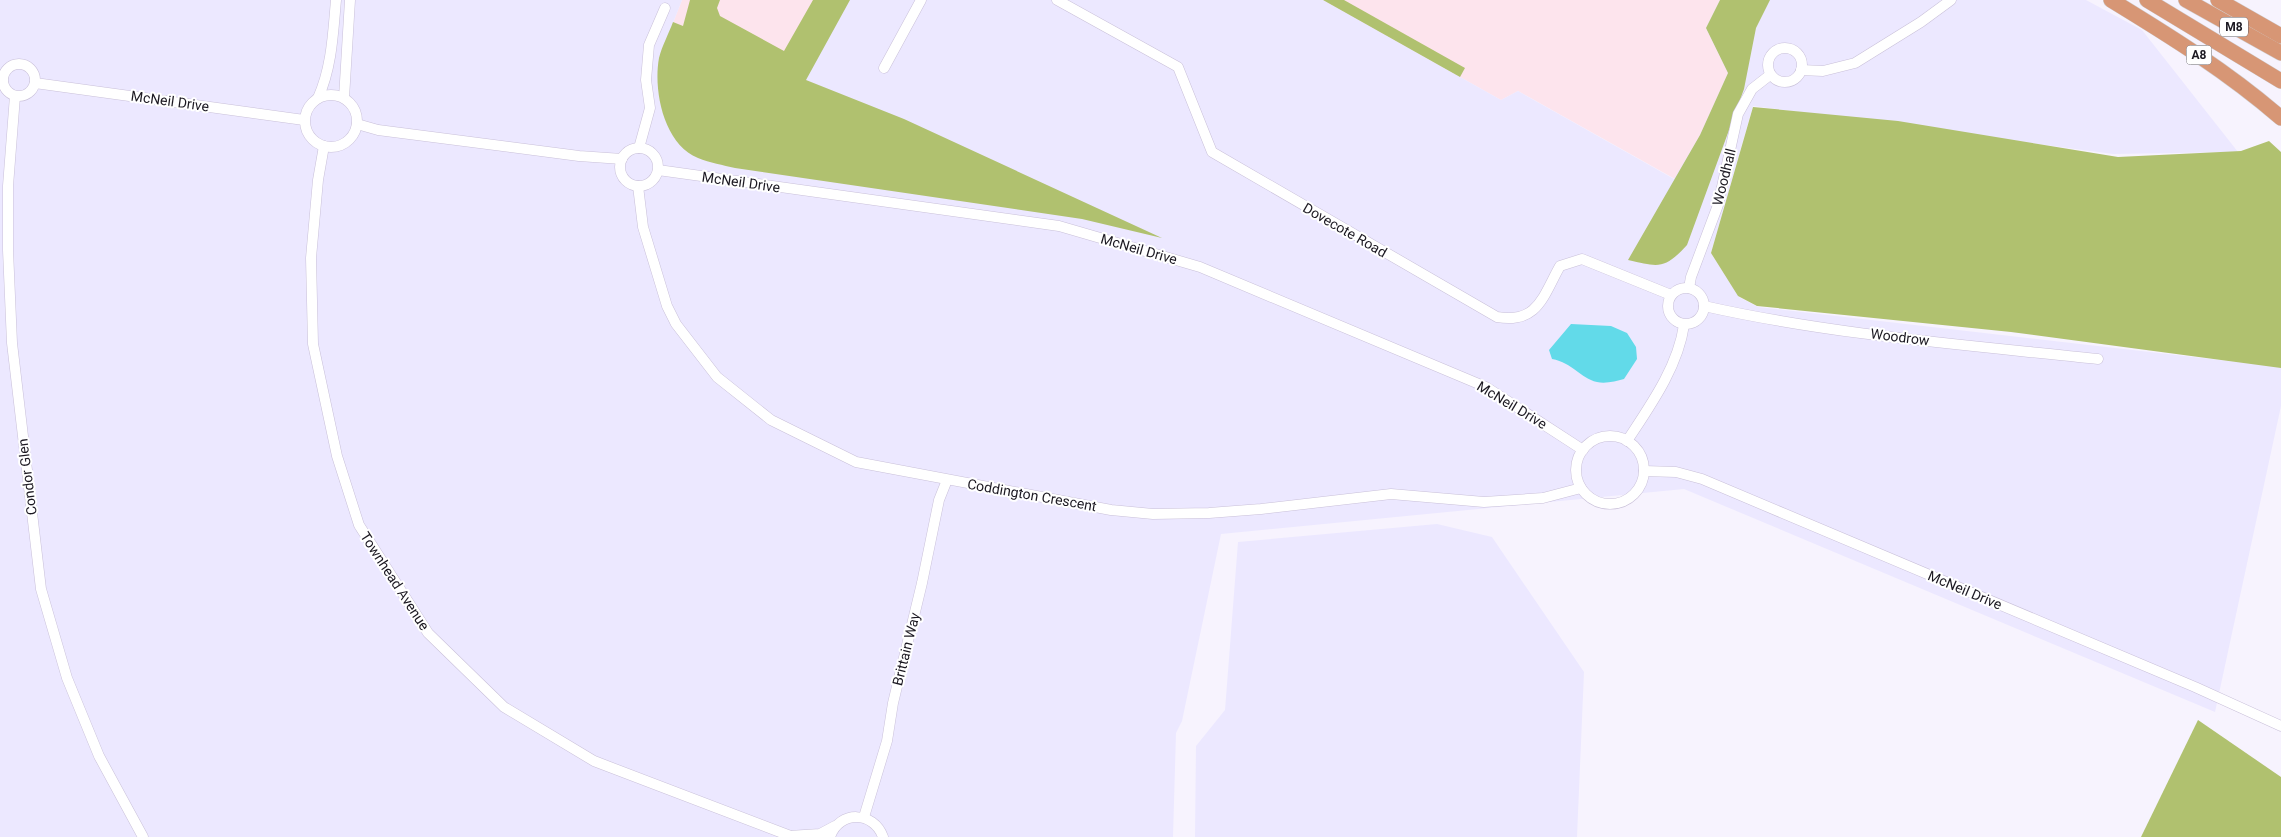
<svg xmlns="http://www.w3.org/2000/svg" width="2281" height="837" font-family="Roboto,sans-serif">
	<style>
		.commercial { fill: #fde4ed }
		.industrial { fill: #ece8ff }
		.forest { fill: #b0c16f }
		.water { fill: #62dae9 }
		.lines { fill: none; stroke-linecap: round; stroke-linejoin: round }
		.minor-casing { stroke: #c9c0d9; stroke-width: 11 }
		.highway-casing { stroke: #d1d1d3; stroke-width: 16 }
		.minor { stroke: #fff; stroke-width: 10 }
		.highway { stroke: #d79675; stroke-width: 15 }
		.labels { text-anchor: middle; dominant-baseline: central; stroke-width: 4; stroke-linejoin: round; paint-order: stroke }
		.shield { fill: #fff; stroke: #5f5d64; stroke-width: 1 }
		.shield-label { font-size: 12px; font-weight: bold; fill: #1b1821 }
		.street-label { font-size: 14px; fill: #1b1821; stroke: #fff }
	</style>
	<rect width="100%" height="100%" fill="#f7f3fe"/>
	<!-- commercial -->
	<g class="commercial">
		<path d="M682,0h168l-45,79 -134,-51z"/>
		<path d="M1323,0h397l-14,28 22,45 -28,62 -25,44 -157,-88 -17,9z"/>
	</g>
	<!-- industrial -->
	<g class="industrial">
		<path d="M0,0h682l-11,28 134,51 45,-79h473l178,100 17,-9 156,88 26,-44 28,-62 -22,-45 14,-28h366l56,30 96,122 -125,2 -360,-48 -42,147 28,44 19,10 523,60v39l-66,306 -531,-223 -463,45 -39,187 -6,12 -3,104h-1173z"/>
		<path d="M1437,524l55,13 92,135 -7,165h-382l1,-91 29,-36 13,-168z"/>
	</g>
	<!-- forest -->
	<g class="forest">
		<path d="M690,0h30l-3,8 3,8 64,35 29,-51h37l-44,80 98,39 258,119 -80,-19 -347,-51c-12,-3 -25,-5 -37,-10 -34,-14 -45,-67 -39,-100 3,-12 10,-25 14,-36l10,4z"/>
		<path d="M1323,0h21l121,68 -5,9z"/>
		<path d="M1720,0h50l-14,28 -12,61 -57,156c-23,25 -28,22 -59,15l72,-125 28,-62 -22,-45z"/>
		<path d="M1753,107l145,14 220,36 123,-6 28,-10 12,11v216l-270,-36 -254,-26 -19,-10 -27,-43z"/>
		<path d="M2198,720l83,57v60h-140z"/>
	</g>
	<!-- water -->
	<path class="water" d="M1571,324l40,2 16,7 9,14 1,12 -13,20c-8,2 -18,5 -27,3 -17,-4 -24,-19 -45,-23l-3,-9z"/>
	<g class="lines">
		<!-- minor casing -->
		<g class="minor-casing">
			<g id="minor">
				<path d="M1057,0l121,67 34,85 285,165c41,7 46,-21 63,-51l22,-7 89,36"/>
				<circle cx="1785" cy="65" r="17"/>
				<circle cx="19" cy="80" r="16"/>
				<path d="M884,68l37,-68"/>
				<path d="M1801,70l22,1 32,-8 66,-41 30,-22"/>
				<path d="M35,83l269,37"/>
				<circle cx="331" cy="121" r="26"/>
				<path d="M15,96l-7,90v64l4,93 29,246 26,89 32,78 44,81"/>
				<path d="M318,98c14,-31 15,-65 18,-98"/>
				<path d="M344,98l6,-98"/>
				<path d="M357,124l21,6 201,26 43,3"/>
				<path d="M324,146l-6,34 -7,78 2,86 24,112 22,69 69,108 76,74 90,54 199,76"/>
				<path d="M639,148l11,-40 -4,-28 3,-35 16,-37"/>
				<circle cx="639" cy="167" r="19"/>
				<path d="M658,170l401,56 141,41 286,120 97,63"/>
				<path d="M638,186l5,41 24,79 9,18 41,53 54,43 85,42 255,48 42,4 56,-1 52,-4 130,-15 93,8 59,-4 38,-10"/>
				<circle cx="1686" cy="306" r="18"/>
				<path d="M1689,288l2,-11 27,-72 20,-91 14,-25 18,-14"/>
				<path d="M1704,306c129,29 263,39 394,53"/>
				<circle cx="1610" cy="470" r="34"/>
				<path d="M1627,441c23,-35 51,-74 57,-116"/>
				<path d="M1644,471l32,1 26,7 493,208 86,39"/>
				<path d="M864,817l23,-76 6,-38 29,-120 17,-83 8,-20"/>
				<path d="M789,836l31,-2 15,-8"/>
				<path d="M830,837c9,-27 44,-26 53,0"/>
			</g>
		</g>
		<!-- highway casing -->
		<g class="highway-casing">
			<g id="highway">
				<path d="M2111,0c59,36 117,72 170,118"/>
				<path d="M2147,0l134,81"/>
				<path d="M2186,0l95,53"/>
				<path d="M2218,0l63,36"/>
			</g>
		</g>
		<!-- minor -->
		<use href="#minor" class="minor"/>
		<!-- highway -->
		<use href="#highway" class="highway"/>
	</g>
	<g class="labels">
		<!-- shield labels -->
		<g class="shield">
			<rect x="2220" y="17.5" width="28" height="19" rx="4"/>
			<rect x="2186.5" y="45.5" width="25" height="19" rx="4"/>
		</g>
		<g class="shield-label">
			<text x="2234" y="27">M8</text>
			<text x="2199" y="55">A8</text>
		</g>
		<!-- street labels -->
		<g class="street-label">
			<text transform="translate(170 101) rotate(8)">McNeil Drive</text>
			<text transform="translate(1724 177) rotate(-76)">Woodhall</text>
			<text transform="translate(741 182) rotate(8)">McNeil Drive</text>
			<text transform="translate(1345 230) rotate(30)">Dovecote Road</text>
			<text transform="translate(1139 249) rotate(16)">McNeil Drive</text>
			<text transform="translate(1900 337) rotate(7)">Woodrow</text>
			<text transform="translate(1512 405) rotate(31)">McNeil Drive</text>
			<text transform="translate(27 477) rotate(-97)">Condor Glen</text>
			<text transform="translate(1032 495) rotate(10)">Coddington Crescent</text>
			<text transform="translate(395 581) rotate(57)">Townhead Avenue</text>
			<text transform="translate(1965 590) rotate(23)">McNeil Drive</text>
			<text transform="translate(906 649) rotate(-76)">Brittain Way</text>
		</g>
	</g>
</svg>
